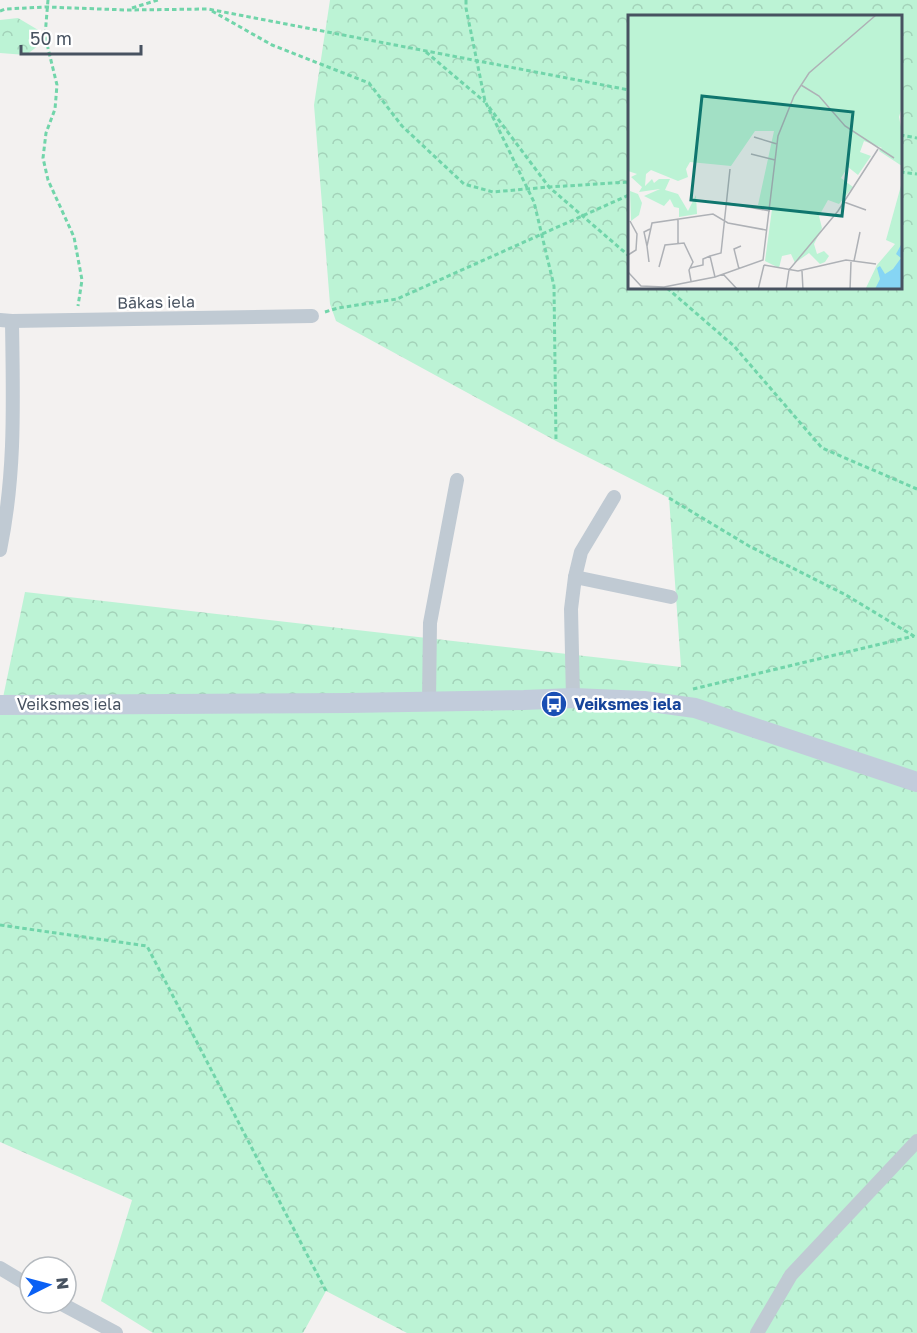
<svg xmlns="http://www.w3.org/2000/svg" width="917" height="1333" font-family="'Golos Text',sans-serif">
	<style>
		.forest { fill: url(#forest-crowns); fill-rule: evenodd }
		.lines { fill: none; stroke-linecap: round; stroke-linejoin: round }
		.path { stroke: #71d5aa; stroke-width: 3; stroke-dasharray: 4.5 3; stroke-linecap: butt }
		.minor { stroke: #c0cad3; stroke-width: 14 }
		.secondary { stroke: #c2ccdb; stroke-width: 20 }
		.labels { text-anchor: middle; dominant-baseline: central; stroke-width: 5; stroke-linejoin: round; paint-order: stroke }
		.street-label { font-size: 16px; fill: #475260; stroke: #fff }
		.transit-label { font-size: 16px; font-weight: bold; fill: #164399; stroke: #fff; text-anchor: start }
		.inset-road { fill: none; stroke: #aeb1b6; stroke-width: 1.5 }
		.view { fill: #0f766e; fill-opacity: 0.15; stroke: #0f766e; stroke-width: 3 }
		.inset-edge { fill: none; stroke: #475260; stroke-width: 3 }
	</style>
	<defs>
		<pattern id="forest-crowns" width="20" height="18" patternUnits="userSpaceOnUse" patternTransform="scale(1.5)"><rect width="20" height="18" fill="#bcf3d5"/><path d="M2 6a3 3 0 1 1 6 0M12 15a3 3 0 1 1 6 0" fill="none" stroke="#a3d2b9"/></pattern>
	</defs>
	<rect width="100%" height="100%" fill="#f3f1f0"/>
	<!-- forest -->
	<g class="forest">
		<path d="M330,0h587v1333h-510l-81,-42 -23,42h-150l-52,-32 31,-101 -132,-58v-430l25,-120 656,75 -12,-169 -113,-57 -220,-120 -6,-17 -16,-199zM629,16h271v272h-271z"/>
		<path d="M18,18l32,19 -24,18 -26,-2v-33z"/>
	</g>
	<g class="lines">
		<!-- path -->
		<g class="path">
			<path d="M48,0l-3,36 12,49 -2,24 -9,24 -3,25 5,22 26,57 8,43 -4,26"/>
			<path d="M466,0v8l19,93 49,101 20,84 2,155"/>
			<path d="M132,8l26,-8"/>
			<path d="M0,11l5,-2 42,-2 80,3 81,-1 421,81"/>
			<path d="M212,11l60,34 97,38 33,43 62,58 29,8 56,-5 80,-5"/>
			<path d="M426,52l59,50"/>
			<path d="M489,107l60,80 80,69"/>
			<path d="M900,135l17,3"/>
			<path d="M900,172l17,2"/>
			<path d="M667,288l67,58 88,102 95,41"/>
			<path d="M325,312l13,-4 59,-9 232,-104"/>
			<path d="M669,498l80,48 97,49 71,43"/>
			<path d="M693,689l221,-53"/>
			<path d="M0,925l147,21 179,345"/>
		</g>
		<!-- minor -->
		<g class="minor">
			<path d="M0,320l12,1 300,-5"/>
			<path d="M0,550c16,-78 13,-151 12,-229"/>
			<path d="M575,577l96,20"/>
			<path d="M573,698l-2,-89 4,-32 6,-25 33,-55"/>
			<path d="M429,701l1,-78 27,-143"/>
			<path d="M0,1268l30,18"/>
			<path d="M60,1303l56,30"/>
			<path d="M757,1333l34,-58 126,-134"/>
		</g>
		<!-- secondary -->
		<path class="secondary" d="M0,705l349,-2 175,-3 49,-2 71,3 51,7 222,74"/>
	</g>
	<!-- icons -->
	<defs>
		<g id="bus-disc" transform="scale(1.35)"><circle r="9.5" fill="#1a4fb4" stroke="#fff"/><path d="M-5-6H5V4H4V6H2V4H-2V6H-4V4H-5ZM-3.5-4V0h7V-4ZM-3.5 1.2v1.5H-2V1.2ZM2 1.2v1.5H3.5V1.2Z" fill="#fff"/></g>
	</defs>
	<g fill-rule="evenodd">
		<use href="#bus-disc" x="554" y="704"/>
	</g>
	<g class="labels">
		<!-- street labels -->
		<g class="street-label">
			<text transform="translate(156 302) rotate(-1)">Bākas iela</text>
			<text x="69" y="704">Veiksmes iela</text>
		</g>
		<!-- transit labels -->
		<g class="transit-label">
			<text x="574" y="704">Veiksmes iela</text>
		</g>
	</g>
	<!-- overview -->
	<g transform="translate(628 15)">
		<rect width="274" height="274" fill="#f3f1f0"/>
		<path d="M0,0h274l1,88 -4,14 3,15 -17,17 -21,-8 -4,11 11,4 -13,19 -10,-8 -7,11 12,9 -14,17 -11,-4 -9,16 3,12 -8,16 3,10 7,-3 5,5 -4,6 -5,2 -11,-11 -14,10 -4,-9 -9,2 -3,12 -14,-7 7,-52 -14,-4 16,-74h-19l-24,35 -41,-4 -4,7 2,8 -10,4 -27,-11 -5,4 -1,12 7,-7 2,4 5,-4h11l-5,11 13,4 10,17 8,-16 1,19 -18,3v-9l-5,-1 -4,-8 -6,7 -20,-10 16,-7 -21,3 3,-5 -11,-10 6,-3 -9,-3zM2,176l8,3 4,9 -3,12 -8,6z" fill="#bcf3d5"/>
		<path d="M274,167v107l-37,1 12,-25 18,-21 -9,-4z" fill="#bcf3d5"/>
		<path d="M274,110v41l-23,-15z" fill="#bcf3d5"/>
		<path d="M274,228v46h-27l5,-10 -3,-11 3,-2 5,8 8,-5 8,-11 -5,-4z" fill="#86d5f4"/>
		<path class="inset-road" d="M173,70l18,11 26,30 49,32M126,122l23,7M123,139l24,6M216,187l22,8M99,188l43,8M50,228v-24M19,231l-3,-14 6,-3M0,240l8,-5 1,-16 -7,-13M226,246l6,-29M21,247l-2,-16 5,-23 61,-9 15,9 38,7M136,250l34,6 48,-11 30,4M31,252l6,-22 19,-2 9,19 -4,8 2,11M62,253l13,-3v-6l7,-3M111,254l-5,-20 7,-3M174,256l1,19M0,257l13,14 23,1 51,-10 48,-17 15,-124 16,-40 15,-23 67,-58M95,259l15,16M87,262l-5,-21 11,-3 9,-84M130,275l6,-25M158,275l3,-20 49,-59 40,-62M222,275l1,-28"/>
		<path class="view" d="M74,81l151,16 -11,104 -151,-16z"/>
		<rect width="274" height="274" class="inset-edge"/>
	</g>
	<!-- north arrow -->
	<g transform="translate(48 1285) rotate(84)"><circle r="28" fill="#ffffff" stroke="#b5babf" stroke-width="1.5"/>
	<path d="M0-4.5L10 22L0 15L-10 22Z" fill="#0a60f4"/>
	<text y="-9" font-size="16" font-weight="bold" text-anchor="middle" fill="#475260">N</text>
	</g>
	<!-- scale -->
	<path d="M21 45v9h120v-9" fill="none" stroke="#475260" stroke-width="3"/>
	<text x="30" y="45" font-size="18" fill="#475260" stroke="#ffffff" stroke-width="4.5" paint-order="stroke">50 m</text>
</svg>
